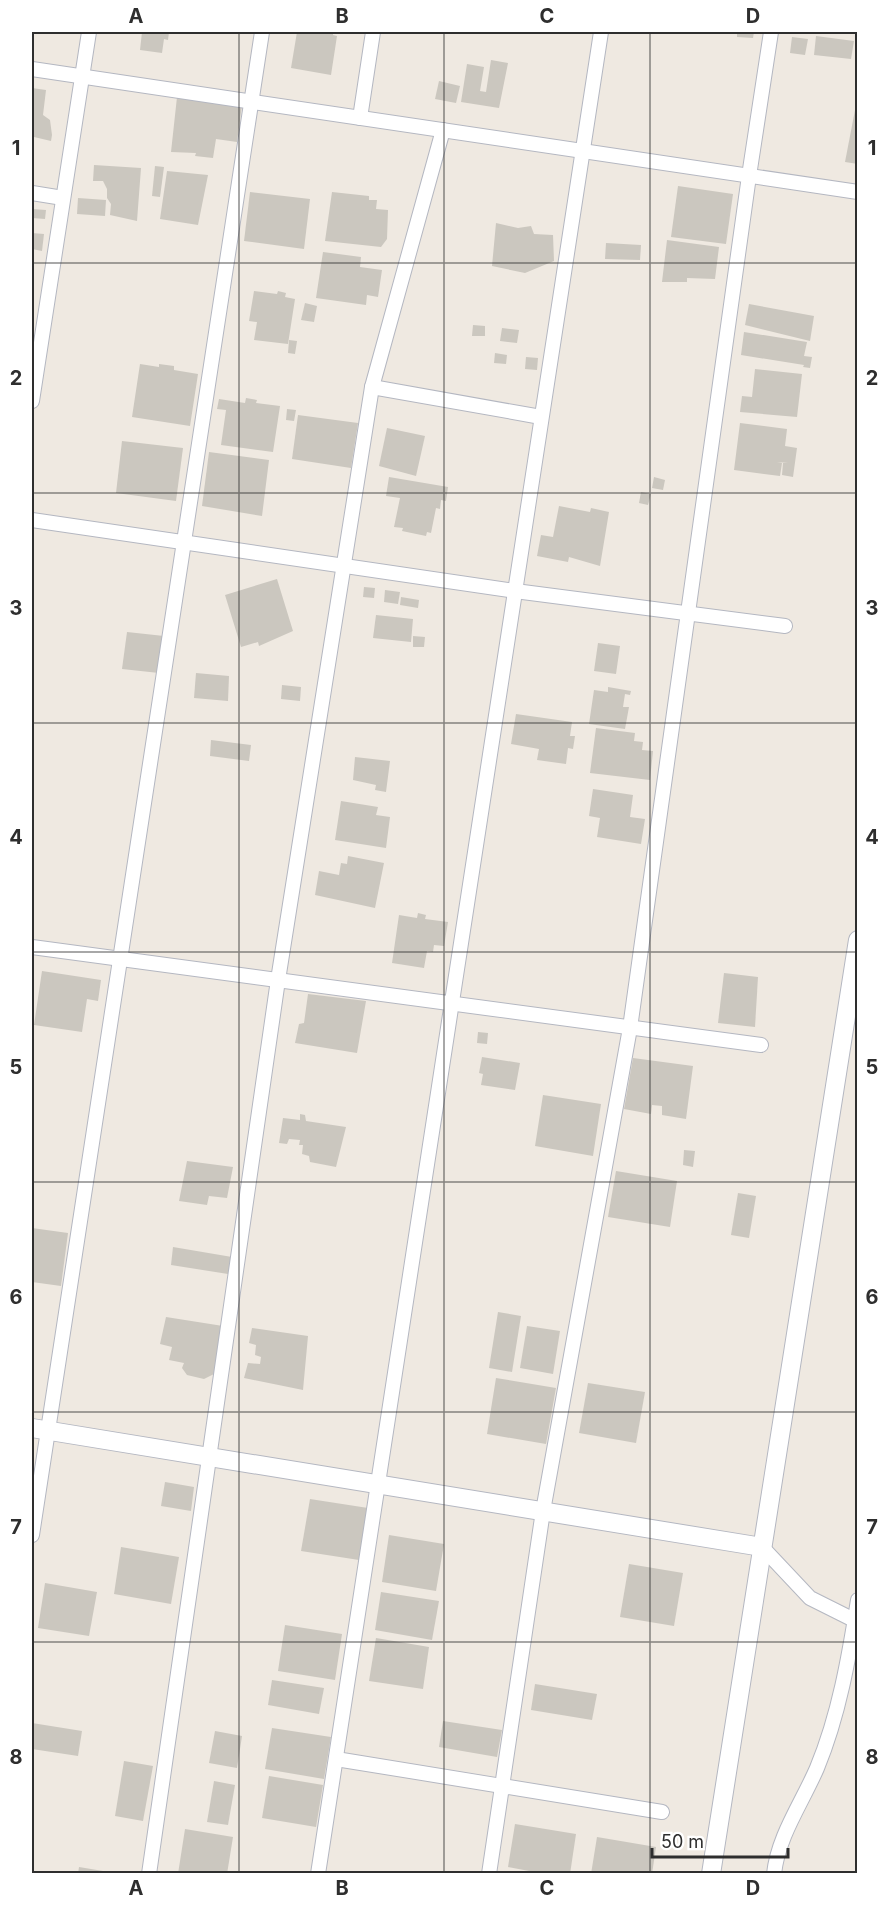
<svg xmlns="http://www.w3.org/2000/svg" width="889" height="1905" font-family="Inter,sans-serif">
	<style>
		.building { fill: #cbc7bf }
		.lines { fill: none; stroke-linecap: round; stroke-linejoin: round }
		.minor-casing { stroke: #b4b7c1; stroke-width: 16 }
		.tertiary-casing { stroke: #b4b7c1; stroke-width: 20 }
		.minor { stroke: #fff; stroke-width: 14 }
		.tertiary { stroke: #fff; stroke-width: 18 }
		.grid { fill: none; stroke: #2e2e2e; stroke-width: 1.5; stroke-opacity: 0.55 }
		.neatline { fill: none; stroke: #2e2e2e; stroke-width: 2 }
		.grid-label { font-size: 20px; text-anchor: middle; font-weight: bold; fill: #2e2e2e }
	</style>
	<rect width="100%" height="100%" fill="#efe9e1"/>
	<!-- building -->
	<g class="building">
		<path d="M142,32h27l-1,8 -4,-1 -2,14 -22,-3z"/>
		<path d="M297,32h36v3l4,1 -6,39 -40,-7z"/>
		<path d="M737,32h17l-1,6 -16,-1z"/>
		<path d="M816,36l38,5 -3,18 -37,-4z"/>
		<path d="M792,37l16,2 -3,16 -15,-2z"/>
		<path d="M491,60l17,3 -9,45 -38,-6 6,-38 17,3 -4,24 6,1z"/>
		<path d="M439,81l21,5 -4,17 -21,-4z"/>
		<path d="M32,88l14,2 -3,25 7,5 2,15 -1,6 -17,-4 -1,10z"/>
		<path d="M177,97l65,8 -5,37 -21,-3 -3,19 -18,-2 1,-3 -25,-1z"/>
		<path d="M855,110h3v54l-13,-2z"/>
		<path d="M94,165l47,3 -4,53 -27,-6 1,-11 -4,-6v-9l-4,-8h-10z"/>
		<path d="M155,166l9,1 -4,30 -8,-1z"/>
		<path d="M167,171l41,4 -10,50 -38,-6z"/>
		<path d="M678,186l55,8 -7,50 -55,-7z"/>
		<path d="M250,192l60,7 -6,50 -60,-8z"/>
		<path d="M332,192l37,4v4h8l-1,9 12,1 -1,29 -6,8 -56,-6z"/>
		<path d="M78,198l28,2 -1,16 -28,-2z"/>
		<path d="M32,209l14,1 -1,9 -13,-1z"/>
		<path d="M496,223l22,5 13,-2 3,8 19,1 1,26 -29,12 -33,-7z"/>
		<path d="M32,233l12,1 -2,17 -10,-2z"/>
		<path d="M667,240l52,7 -4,32 -28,-1v4h-25z"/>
		<path d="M606,243l35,2 -1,15 -35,-1z"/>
		<path d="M323,252l38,5 -1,10 22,3 -4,27 -11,-2 -1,10 -50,-7z"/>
		<path d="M254,291l23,3 1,-3 8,2 -1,4 10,2 -7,45 -34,-4 3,-18 -8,-1z"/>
		<path d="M305,303l12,3 -3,16 -13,-2z"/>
		<path d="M749,304l65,12 -4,25 -65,-16z"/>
		<path d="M473,325l12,1v10h-13z"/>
		<path d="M502,328l17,2 -2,13 -17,-2z"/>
		<path d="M744,332l63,10 -3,14 8,1 -2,11 -7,-1 1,-2 -63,-10z"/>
		<path d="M289,340l8,1 -2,13 -7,-1z"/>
		<path d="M495,353l12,2 -1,9 -12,-1z"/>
		<path d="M526,357l12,1 -1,12 -12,-1z"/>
		<path d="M140,364l19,3v-3l15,2v4l24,4 -8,52 -58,-9z"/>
		<path d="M755,369l47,5 -5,43 -57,-5 2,-16 10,1z"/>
		<path d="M246,398l11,2 -1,3 24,3 -7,46 -52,-7 5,-35 -9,-1 2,-10 26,4z"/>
		<path d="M287,409l9,1 -2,11 -8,-1z"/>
		<path d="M298,415l60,8 -7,45 -59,-9z"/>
		<path d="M740,423l47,6 -2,17 12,2 -4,29 -11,-2 1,-12h5l-11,-1 5,1 -2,13 -46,-6z"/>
		<path d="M387,428l38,8 -9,40 -37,-10z"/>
		<path d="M122,441l61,7 -7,53 -60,-8z"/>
		<path d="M209,452l60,8 -7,56 -60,-10z"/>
		<path d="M389,477l59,10 -2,14 -5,-1 -1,9 -4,-1 -5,25 -4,-1 -1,4 -24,-5 1,-3 -9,-1 6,-29 -14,-2z"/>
		<path d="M654,477l11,3 -2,10 -11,-2z"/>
		<path d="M641,492l10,2 -3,11 -9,-2z"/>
		<path d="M559,506l31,6 1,-4 18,4 -9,54 -31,-9 -1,5 -31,-6 4,-21 12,2z"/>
		<path d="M277,579l16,52 -34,15 -1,-4 -17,5 -16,-52z"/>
		<path d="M364,587l11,1 -1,10 -11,-1z"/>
		<path d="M385,590l15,2 -2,12 -14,-2z"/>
		<path d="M401,597l18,3 -1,8 -18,-3z"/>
		<path d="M376,615l37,4 -2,23 -38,-4z"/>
		<path d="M127,632l37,4 -5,37 -37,-4z"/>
		<path d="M413,636l12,1 -1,10h-11z"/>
		<path d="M598,643l22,3 -4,28 -22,-3z"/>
		<path d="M196,673l33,3 -1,25 -34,-3z"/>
		<path d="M282,685l19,2 -1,14 -19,-2z"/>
		<path d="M608,687l23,4 -1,4 -5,-1 -2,13h6l-4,22 -36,-5 5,-34 14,2z"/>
		<path d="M516,714l56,8 -2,14h5l-2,13 -5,-1 -2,16 -29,-4 2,-11 -28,-5z"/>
		<path d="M596,728l39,5 -1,8 9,1 -1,8 11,1 -3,29 -60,-7z"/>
		<path d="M211,740l40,5 -2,16 -39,-5z"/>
		<path d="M355,757l35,4 -4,31 -11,-2 1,-5 -23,-5z"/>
		<path d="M593,789l40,6 -3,22 15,2 -4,25 -44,-7 3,-19 -11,-2z"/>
		<path d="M341,801l37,6 -2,8 14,2 -4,31 -51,-8z"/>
		<path d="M348,856l36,7 -9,45 -60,-13 4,-24 20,4 2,-12 6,1z"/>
		<path d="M418,913l8,2 -1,4 23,3 -4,24 -10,-1 -1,7 -6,-1 -3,17 -32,-5 7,-48 18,3z"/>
		<path d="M42,971l59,9 -3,21 -11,-2 -5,33 -48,-7z"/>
		<path d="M724,973l34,4 -3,50 -37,-4z"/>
		<path d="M308,994l58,7 -9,52 -62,-10 4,-19 5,-1z"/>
		<path d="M478,1032l10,1 -1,11 -10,-1z"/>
		<path d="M482,1057l38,6 -5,27 -34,-5 2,-11 -4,-1z"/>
		<path d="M633,1058l60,8 -7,53 -24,-4v-9l-10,-1 -1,9 -27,-5z"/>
		<path d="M543,1095l58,9 -8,52 -58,-10z"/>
		<path d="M300,1114l5,1 1,6 40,6 -10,40 -26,-5 -1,-6 -7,-2 1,-9h-4l1,-5 -11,-1 -2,5 -8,-1 4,-25 17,2z"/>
		<path d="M684,1150l11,1 -2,16 -10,-2z"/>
		<path d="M187,1161l46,6 -6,31 -18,-2 -2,9 -28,-4z"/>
		<path d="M616,1171l61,10 -7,46 -62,-10z"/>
		<path d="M738,1193l18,3 -7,42 -18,-3z"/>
		<path d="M32,1228l36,5 -7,53 -29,-4z"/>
		<path d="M173,1247l59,10 -4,17 -57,-9z"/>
		<path d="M498,1312l23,4 -9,56 -23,-4z"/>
		<path d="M166,1317l57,9 -7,47 -12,6 -17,-4 -5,-7 2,-5 -15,-3 3,-13 -12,-3z"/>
		<path d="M527,1326l33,5 -7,43 -33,-6z"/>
		<path d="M252,1328l56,8 -5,54 -59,-12 4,-15 12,1 1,-7 -6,-2 1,-10 -7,-2z"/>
		<path d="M496,1378l60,10 -10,56 -59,-10z"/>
		<path d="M588,1383l57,9 -9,51 -57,-10z"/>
		<path d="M165,1482l29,5 -3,24 -30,-5z"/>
		<path d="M310,1499l58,9 -9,52 -58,-9z"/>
		<path d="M389,1535l55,9 -8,47 -54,-9z"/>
		<path d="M121,1547l58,10 -8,47 -57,-10z"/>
		<path d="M629,1564l54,9 -9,53 -54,-9z"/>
		<path d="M45,1583l52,9 -8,44 -51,-8z"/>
		<path d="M381,1592l58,9 -7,39 -57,-10z"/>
		<path d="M285,1625l57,9 -7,46 -57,-9z"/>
		<path d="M376,1638l53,9 -6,42 -54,-8z"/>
		<path d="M272,1680l52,8 -5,26 -51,-9z"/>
		<path d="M535,1684l62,10 -5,26 -61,-10z"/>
		<path d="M443,1721l59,9 -5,27 -58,-10z"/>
		<path d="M32,1723l50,8 -4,25 -46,-7z"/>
		<path d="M272,1728l59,9 -7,42 -59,-10z"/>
		<path d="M215,1731l27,5 -5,32 -28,-5z"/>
		<path d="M124,1761l29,5 -10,55 -28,-5z"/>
		<path d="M269,1776l54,9 -7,42 -54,-9z"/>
		<path d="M214,1781l21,4 -7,40 -21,-3z"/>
		<path d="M515,1824l61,10 -6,40h-25l-37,-7z"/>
		<path d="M185,1829l48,8 -6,37h-49z"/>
		<path d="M597,1837l59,10 -4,27h-61z"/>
		<path d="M79,1867l30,5v2h-31z"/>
	</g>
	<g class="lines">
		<!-- minor casing -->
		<g class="minor-casing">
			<g id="minor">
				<path d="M32,69l826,123"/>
				<path d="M360,118l13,-86"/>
				<path d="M32,193l31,5"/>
				<path d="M372,387l169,30"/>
				<path d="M32,401l57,-369"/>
				<path d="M32,520l483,71 270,35"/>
				<path d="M32,947l729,98"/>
				<path d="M32,1535l230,-1503"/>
				<path d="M762,1547l48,51 48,24"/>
				<path d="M336,1759l326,53"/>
				<path d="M149,1874l129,-894 94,-593 71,-257"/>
				<path d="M318,1874l283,-1842"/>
				<path d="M489,1874l54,-363 87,-483 119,-852 22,-144"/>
				<path d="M774,1874c4,-38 28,-71 43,-106 22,-53 32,-111 41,-168"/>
			</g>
		</g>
		<!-- tertiary casing -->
		<g class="tertiary-casing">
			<g id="tertiary">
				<path d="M32,1428l730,119"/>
				<path d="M711,1874l147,-934"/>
			</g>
		</g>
		<!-- minor -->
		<use href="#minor" class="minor"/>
		<!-- tertiary -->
		<use href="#tertiary" class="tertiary"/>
	</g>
	<!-- grid -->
	<path class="grid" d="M239,32v1842M444,32v1842M650,32v1842M32,263h826M32,493h826M32,723h826M32,952h826M32,1182h826M32,1412h826M32,1642h826"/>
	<!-- border -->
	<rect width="889" height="1905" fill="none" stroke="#ffffff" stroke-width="66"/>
	<!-- scale -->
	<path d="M652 1848v9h136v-9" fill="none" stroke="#2e2e2e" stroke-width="3"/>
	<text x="661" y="1848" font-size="18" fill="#2e2e2e" stroke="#ffffff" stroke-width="4.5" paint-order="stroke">50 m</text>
	<rect x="33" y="33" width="823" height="1839" class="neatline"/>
	<g class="grid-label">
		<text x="136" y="23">A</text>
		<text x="342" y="23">B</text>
		<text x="547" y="23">C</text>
		<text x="753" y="23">D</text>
		<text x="16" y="155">1</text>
		<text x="872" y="155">1</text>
		<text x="16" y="385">2</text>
		<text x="872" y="385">2</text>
		<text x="16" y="615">3</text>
		<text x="872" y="615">3</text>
		<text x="16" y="844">4</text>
		<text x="872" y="844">4</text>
		<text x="16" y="1074">5</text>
		<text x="872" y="1074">5</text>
		<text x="16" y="1304">6</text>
		<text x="872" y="1304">6</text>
		<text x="16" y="1534">7</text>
		<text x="872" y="1534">7</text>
		<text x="16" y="1764">8</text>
		<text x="872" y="1764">8</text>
		<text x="136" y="1895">A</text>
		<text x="342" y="1895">B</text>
		<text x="547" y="1895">C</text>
		<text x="753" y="1895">D</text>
	</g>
</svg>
